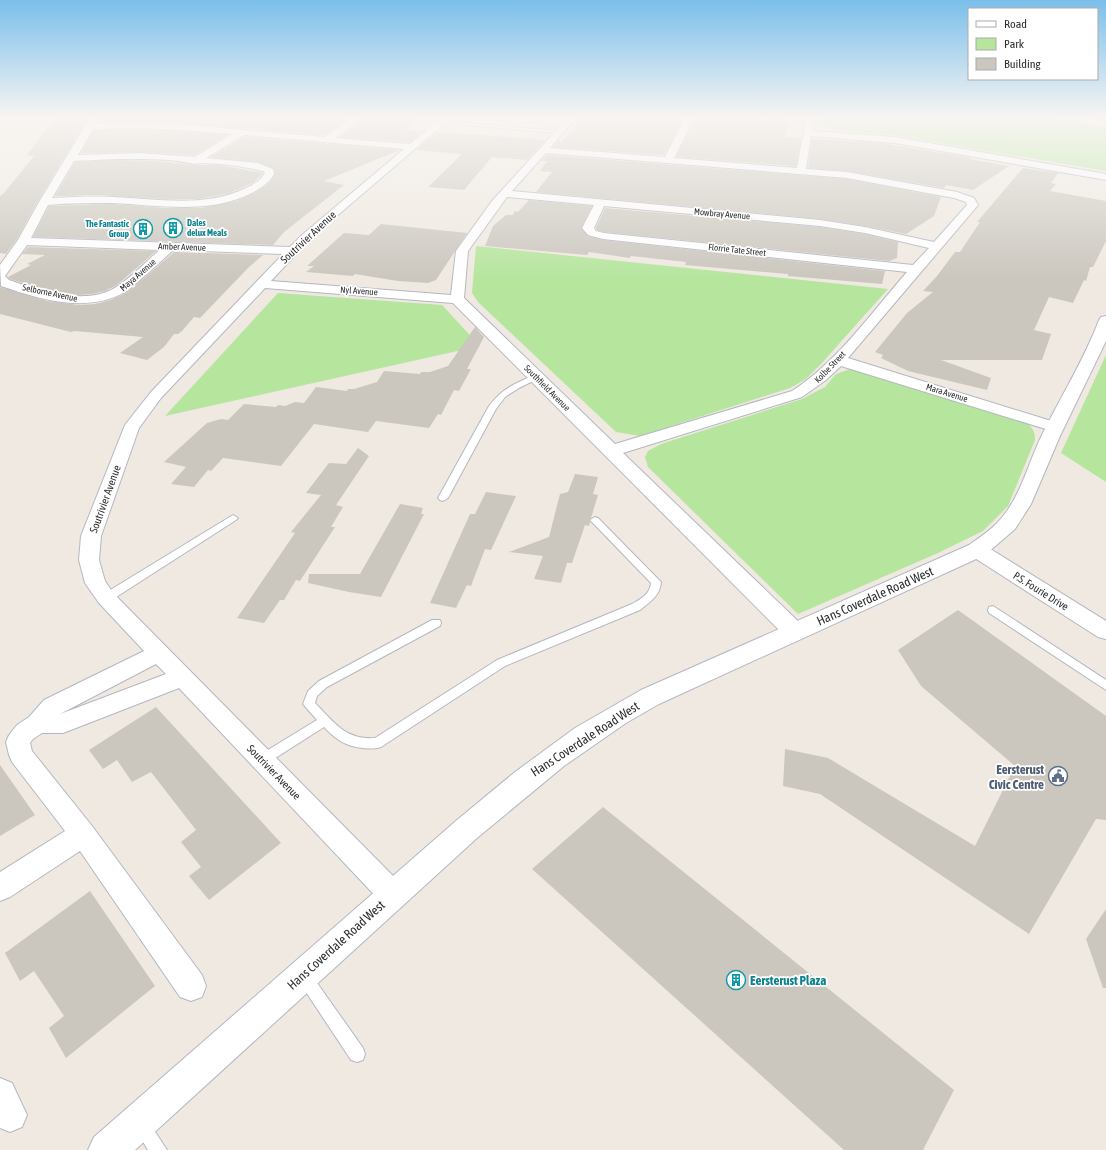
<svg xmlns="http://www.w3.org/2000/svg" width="1106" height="1150" font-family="'Asap Condensed',sans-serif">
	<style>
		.green { fill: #b6e59e }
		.building { fill: #cbc7bf }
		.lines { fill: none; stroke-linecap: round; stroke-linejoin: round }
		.service-casing { stroke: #b4b7c1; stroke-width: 2 }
		.minor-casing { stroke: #b4b7c1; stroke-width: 2 }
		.tertiary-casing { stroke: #b4b7c1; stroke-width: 2 }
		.service { fill: #fff; fill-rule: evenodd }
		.minor { fill: #fff; fill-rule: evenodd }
		.tertiary { fill: #fff; fill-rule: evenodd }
		.labels { text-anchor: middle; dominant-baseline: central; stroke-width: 3.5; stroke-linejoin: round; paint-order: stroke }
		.far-street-label { font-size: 9px; fill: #2e2e2e; stroke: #fff }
		.far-culture-label { font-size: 9px; font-weight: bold; fill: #0d838f; stroke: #fff; text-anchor: start }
		.street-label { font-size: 11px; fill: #2e2e2e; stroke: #fff }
		.near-street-label { font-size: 13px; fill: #2e2e2e; stroke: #fff }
		.near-service-label { font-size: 13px; font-weight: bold; fill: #4e5e75; stroke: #fff; text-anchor: end }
		.near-culture-label { font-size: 13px; font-weight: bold; fill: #0d838f; stroke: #fff; text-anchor: start }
	</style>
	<rect width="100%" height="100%" fill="#efe9e1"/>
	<!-- green -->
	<g class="green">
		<path d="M824,118h224l58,9v44l-214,-36 -57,-5 -12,-5z"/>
		<path d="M476,246l412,43 -67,75 -15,15 -16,9 -150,48 -24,-4 -138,-130 -6,-9z"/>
		<path d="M278,293l164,12 38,41 -315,70z"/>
		<path d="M1106,355v127l-45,-29z"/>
		<path d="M850,369l172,51c9,6 13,9 13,20l-27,66 -25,25 -45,22 -140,61 -150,-147 -3,-10 3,-6 13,-7 141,-45 23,-12 11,-13z"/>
	</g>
	<!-- building -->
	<g class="building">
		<path d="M55,118h33l-50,83 -21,38 -11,15 -6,-1v-57l3,-2 31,-38 -7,-1z"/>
		<path d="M100,118h248l-23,17 -158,-13h-68z"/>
		<path d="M362,118h56l-5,4h5l-12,8 17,1 -13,11 -70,-5z"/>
		<path d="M577,118h97l9,1 -19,36 -111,-8 5,-6 4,1 14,-16z"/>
		<path d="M749,118l18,2 1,-2h19l-1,8h3l-4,11 16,1 -5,28 -120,-9 19,-38z"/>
		<path d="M94,130h73l60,5 -32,20 -55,-3 -59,1z"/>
		<path d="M437,132l44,3 64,5 -18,20 -35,-3 -28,33 -36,-3 34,-33 -46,-4z"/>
		<path d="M244,137l156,13 -76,31 20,4 -60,47 -11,13 -240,-8 16,-31 63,-2 53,4h36l35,-7 17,-7 12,-8 8,-8 2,-4 -1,-6 -16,-6 -47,-5z"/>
		<path d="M812,139l70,4 89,15 -2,1 40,7 -36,24 -27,-5 -2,3 -97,-17 -39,-3z"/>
		<path d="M547,155l300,24 94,18 -7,19 -28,18 -41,-8 -45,-7 -284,-27 16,-20 -12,-1 7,-10h-6z"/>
		<path d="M116,160l40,1 38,4h25l44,8 -9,9 -24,11 -32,6h-34l-66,-4 -43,1 20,-34z"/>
		<path d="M1023,168l35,5 -7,10 5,1 -6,7 56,10v40l-13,26h-3l-4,14 -2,-1 -11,23 -24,-6 -15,33 17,4 -9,26h-101l50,18 -4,12 -79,-19 -27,-13 2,-3 -8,-3 32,-39 26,-21 -10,-1 14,-15 18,-24h5l20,-30h-3z"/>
		<path d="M529,200l63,6 -11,22 7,8 15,4 282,31 -3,13 -94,-8v-2l-103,-9 1,-3 -55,-6 -1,2 -41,-6 -2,3 -102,-9 8,-20 13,-11h7l2,-4 3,1z"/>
		<path d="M605,208l215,19 45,7 33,8 -1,16 -8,3 -285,-29 -7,-2 -1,-2z"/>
		<path d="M381,224l86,9 -31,47 -8,3 -30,-2 -43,-7 -2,2 -47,-4 8,-6h-7l37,-33 25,2z"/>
		<path d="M28,247l128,4 -39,34 -12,6 -13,3 -14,1 -28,-4 -40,-12 -2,-2 23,-12 -4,-1 18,-9 -23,-1z"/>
		<path d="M174,252l89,3 -15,13 -48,50 -6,-1 -12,14 -4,3h-4l-10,13 -17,13 -27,-7 23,-16 -69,-6 -3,1 -71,-18v-27l47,14 32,4 16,-1 16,-4 17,-8z"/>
		<path d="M475,327l9,10 -17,32h4l-12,22 -5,-1 -13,25 -3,-1 -9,14 -53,-7 -8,11 -54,-8 -33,42 -58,-8 -12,13 -3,-1 -14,17 -23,-3 15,-17 -22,-5 43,-39 14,-4 7,1 16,-16 32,3 2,-2 7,1 10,-4 9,1 12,-16 31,4 1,-2h6l23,-7 7,-11 36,3 1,-2h9l18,-6z"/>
		<path d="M358,448l11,8 -33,49 7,2 -12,20h4l-35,54 -4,-1 -12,20h-4l-16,23 -27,-5 58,-85 -4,-1 30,-37 -15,-2 23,-30 17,1z"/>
		<path d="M575,474l23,3 -5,17 5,1 -7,23 -2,2 1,2 -1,4 -4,-1 -13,38h-5l-6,20 -27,-4 9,-23 -34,-4 40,-15 11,-43 8,-2z"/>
		<path d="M486,492l30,4 -25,54 -6,-1 -14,37 -4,-1 -11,23 -26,-5 40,-89h5z"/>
		<path d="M400,504l23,4 -2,6h3l-43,83 -32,-5 -41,-9 1,-9h51z"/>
		<path d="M958,610l148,106v104l-10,-1 -67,115 -209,-140 -37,-8 2,-37 43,9 147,88 40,-80 -94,-80 -23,-36z"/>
		<path d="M156,707l125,136 -72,57 -20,-24 12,-9 -20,-25 15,-12 -45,-58 -19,10 -15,-22 -14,9 -14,-19z"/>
		<path d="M0,765l35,50 -35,21z"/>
		<path d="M603,807l351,283 -31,60h-79l-312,-281z"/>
		<path d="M90,891l65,95 -89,72 -17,-30 15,-12 -30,-45 -14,10 -15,-28z"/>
		<path d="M1106,909v79h-3l-17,-49z"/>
	</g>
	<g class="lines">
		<!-- service casing -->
		<g class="service-casing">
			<g id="service">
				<path d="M440,121l119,10 2,1 -2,1 -117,-10z"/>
				<path d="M534,375h6l1,2 -22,11 -14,9 -9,12 -48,89 -5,3 -3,-1 -2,-2 51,-92c15,-19 24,-21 45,-31z"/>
				<path d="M233,515l5,3 -2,2 -126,81h-8l-1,-3 1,-3z"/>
				<path d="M595,517l3,1 63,64c-1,14 -11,20 -21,28l-135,56 -124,81c-13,4 -34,0 -45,-9 -4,-3 -8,-7 -12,-11l-58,37 -4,1 -4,-1 -2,-4 2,-4 59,-36 -14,-16 5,-13 11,-10 113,-61h8l1,3 -1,3 -113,61 -10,9 -2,7c19,19 30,37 60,35l122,-78 135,-56c9,-5 18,-10 19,-21l-59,-61 -2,-2z"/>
				<path d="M993,606l113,74v10l-117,-77 -1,-3 1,-3z"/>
				<path d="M305,970l5,3 53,75 2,6 -2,6 -6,2 -6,-2 -51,-77 -3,-5 3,-5z"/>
				<path d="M142,1119l6,2 19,29h-19l-14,-23 2,-6z"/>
			</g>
		</g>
		<!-- minor casing -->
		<g class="minor-casing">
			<g id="minor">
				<path d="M90,118h9l-3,5h71l158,14 26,-19h10l-25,20 74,6 31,-26h10l-141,121 -39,42 180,14 5,-44 36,-50 70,-77 -45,-3 -4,-3h63l-26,30 115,9 20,-39h9l-20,40 123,10 9,-50h8l-2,13 83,6 211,37v6l-211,-37 -84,-7 -5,33 41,3 110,20 17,6 4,7 -130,153 213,66 2,3 -2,3 -6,2 -6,-2 -208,-64 -15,14 -24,17 -179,56 179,172 3,6 -3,6 -8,2 -8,-2 -333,-334 -188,-15 -104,110 -22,30 -38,108 -2,24 6,21 8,12 290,293 4,9 -4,9 -10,4 -10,-4 -204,-216 -116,45h-21l-9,6 -3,4 2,8 60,75 110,149 4,11 -4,11 -11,4 -11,-4 -100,-146 -70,46 -10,4v-29l65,-41 -53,-69 -3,-7 -3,-13 3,-7 8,-10 12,-8 15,-17 100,-49 -45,-48 -14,-20 -6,-23 2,-24 44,-111 26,-33 132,-138 -110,-4c-10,10 -21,19 -32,29 -5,4 -10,10 -16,13 -38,22 -86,7 -124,-6l-1,-21 18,-25 21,-38zM131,128l36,1 65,5 -37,23 -55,-4 -62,2 15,-26zM244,135l160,14 -102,86 -12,12 -259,-9 17,-33c21,-2 43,-2 64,-2 47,2 96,12 140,-10 9,-5 17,-10 22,-19l-1,-5 -15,-6 -52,-5zM546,153l301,25 107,20 12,4 1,3 -33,37 -69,-15 -45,-7 -308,-29zM116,159c26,0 54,-1 78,5 13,-3 58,3 71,8 -3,8 -11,12 -19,16 -41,20 -88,11 -133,9 -20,-1 -41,0 -61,1l22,-37zM507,197l87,8 -12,23 6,7 15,4 304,33c-36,41 -69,89 -115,119l-177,53 -151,-146 4,-47zM604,206l216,20 45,7 64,15 -16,17 -309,-32 -8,-2 -2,-3zM27,245l133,5c-14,11 -27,26 -42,36 -31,21 -77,5 -109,-6l-4,-4zM156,664l10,10 -106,40z"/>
				<path d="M1067,118h22l17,3v6l-35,-6z"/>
				<path d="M977,544l7,1 122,76v18l-8,-2 -128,-82 -3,-5 3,-5z"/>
				<path d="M0,1078l12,5 15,32 -5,12 -12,5 -10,-4z"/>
			</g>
		</g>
		<!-- tertiary casing -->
		<g class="tertiary-casing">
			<path id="tertiary" d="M1106,316v25l-46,95 -29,68 -16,25 -30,26 -326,149 -33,19 -62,43 -87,72 -342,312h-47l6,-13 363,-317 58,-48 60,-44 66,-38 328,-145c13,-9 26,-18 35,-30 18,-23 25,-54 38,-80 19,-39 42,-75 57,-115l2,-3z"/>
		</g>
		<!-- service -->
		<use href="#service" class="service"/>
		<!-- minor -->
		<use href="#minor" class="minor"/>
		<!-- tertiary -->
		<use href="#tertiary" class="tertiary"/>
	</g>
	<!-- sky -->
	<linearGradient id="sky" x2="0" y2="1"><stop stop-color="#7abfeb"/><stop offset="0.42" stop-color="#f8f5f2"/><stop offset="1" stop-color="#f8f5f2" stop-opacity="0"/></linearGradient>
	<rect width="1106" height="279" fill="url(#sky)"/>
	<!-- icons -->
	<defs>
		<g id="building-ring" transform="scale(1)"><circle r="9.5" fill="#fff" stroke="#0f9aa8" stroke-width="1.5"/><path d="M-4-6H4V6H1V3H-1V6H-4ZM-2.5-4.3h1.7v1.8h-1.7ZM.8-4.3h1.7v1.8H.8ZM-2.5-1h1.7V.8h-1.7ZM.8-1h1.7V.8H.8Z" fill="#0f9aa8"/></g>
		<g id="civic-ring" transform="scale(1)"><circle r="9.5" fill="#fff" stroke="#5c6f8a" stroke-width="1.5"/><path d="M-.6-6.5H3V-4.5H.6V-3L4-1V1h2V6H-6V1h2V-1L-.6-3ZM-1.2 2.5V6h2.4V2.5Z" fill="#5c6f8a"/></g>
	</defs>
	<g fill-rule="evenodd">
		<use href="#building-ring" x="173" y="228"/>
		<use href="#building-ring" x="143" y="229"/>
		<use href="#civic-ring" x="1058" y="776"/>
		<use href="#building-ring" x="736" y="980"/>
	</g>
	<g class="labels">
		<!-- far-street labels -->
		<g class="far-street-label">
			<text transform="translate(722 214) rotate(5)">Mowbray Avenue</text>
			<text transform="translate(182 247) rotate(2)">Amber Avenue</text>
			<text transform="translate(737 250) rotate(6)">Florrie Tate Street</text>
			<text transform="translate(138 275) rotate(-41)">Maya Avenue</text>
			<text transform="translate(359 291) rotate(4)">Nyl Avenue</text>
			<text transform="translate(50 293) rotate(12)">Selborne Avenue</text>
			<text transform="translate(830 367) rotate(-46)">Kolbe Street</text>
			<text transform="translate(547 388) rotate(45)">Southfield Avenue</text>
			<text transform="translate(947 393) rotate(17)">Mara Avenue</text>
		</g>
		<!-- far-culture labels -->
		<g class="far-culture-label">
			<text x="187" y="223">Dales<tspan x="187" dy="10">delux Meals</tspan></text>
			<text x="129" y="224" text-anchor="end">The Fantastic<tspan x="129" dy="10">Group</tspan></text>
		</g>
		<!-- street labels -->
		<g class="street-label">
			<text transform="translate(308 237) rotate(-43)">Soutrivier Avenue</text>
			<text transform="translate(105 499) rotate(-70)">Soutrivier Avenue</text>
			<text transform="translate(1041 591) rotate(32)">P.S. Fourie Drive</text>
			<text transform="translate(274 772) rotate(46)">Soutrivier Avenue</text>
		</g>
		<!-- near-street labels -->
		<g class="near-street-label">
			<text transform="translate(875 596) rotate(-24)">Hans Coverdale Road West</text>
			<text transform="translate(585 739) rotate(-33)">Hans Coverdale Road West</text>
			<text transform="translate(336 945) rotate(-42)">Hans Coverdale Road West</text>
		</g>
		<!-- near-service labels -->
		<g class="near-service-label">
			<text x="1044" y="769">Eersterust<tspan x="1044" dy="15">Civic Centre</tspan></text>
		</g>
		<!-- near-culture labels -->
		<g class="near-culture-label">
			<text x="750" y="980">Eersterust Plaza</text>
		</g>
	</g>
	<!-- legend -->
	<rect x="968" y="8" width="130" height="72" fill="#ffffff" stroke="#ababab"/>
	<rect x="976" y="21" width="20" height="6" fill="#ffffff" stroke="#ababab"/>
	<text x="1004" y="28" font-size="12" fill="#2e2e2e">Road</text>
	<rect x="976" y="38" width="20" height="12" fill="#b6e59e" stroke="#ababab"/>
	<text x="1004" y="48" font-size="12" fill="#2e2e2e">Park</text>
	<rect x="976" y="58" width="20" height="12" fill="#cbc7bf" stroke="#ababab"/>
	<text x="1004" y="68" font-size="12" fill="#2e2e2e">Building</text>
</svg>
